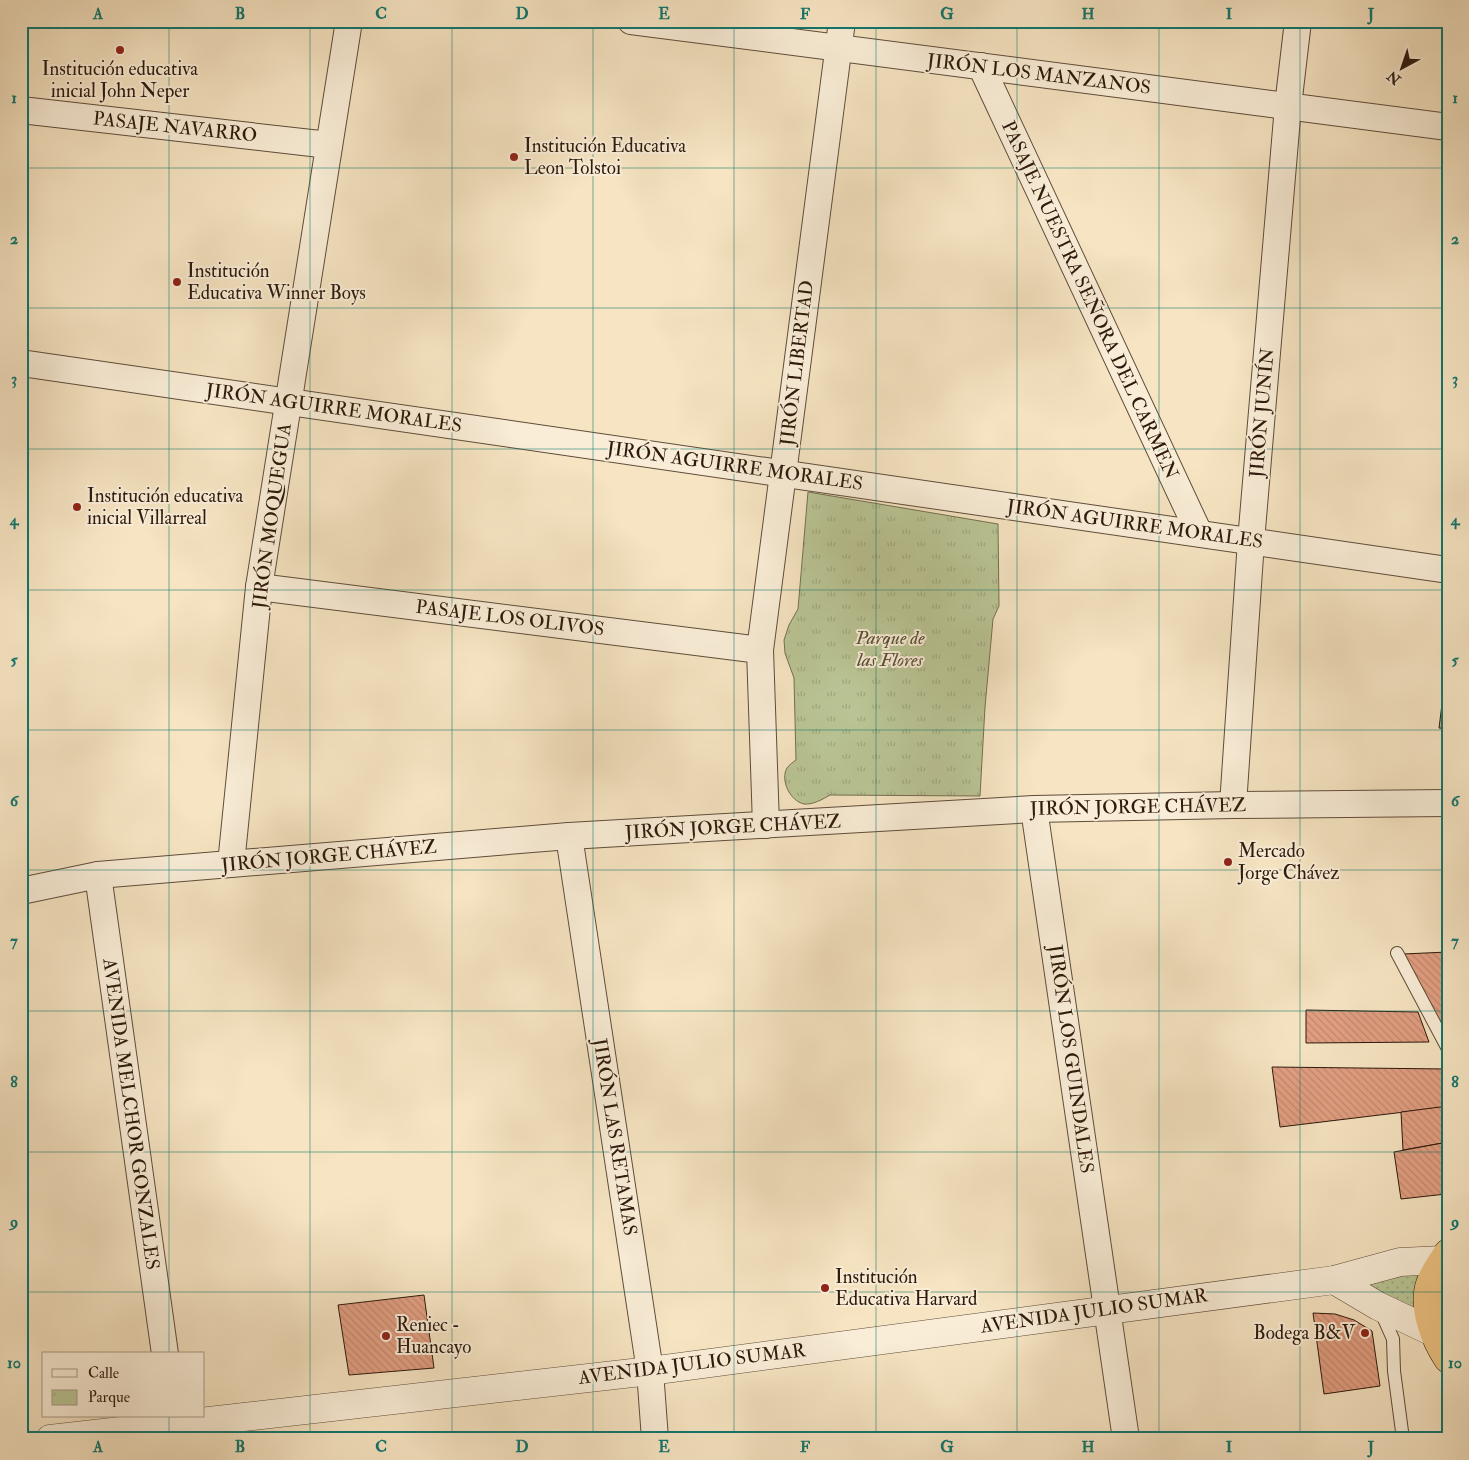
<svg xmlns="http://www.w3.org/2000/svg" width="1469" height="1460" font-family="'IM FELL Double Pica',serif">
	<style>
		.grass { fill: url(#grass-dots); stroke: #746f50 }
		.park { fill: url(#park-tufts); stroke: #746f50 }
		.building { fill: url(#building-back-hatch); stroke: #2d190c }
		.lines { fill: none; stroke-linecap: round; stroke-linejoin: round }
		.service-casing { stroke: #5f4c3a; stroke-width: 14 }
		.minor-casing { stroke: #5f4c3a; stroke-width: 28 }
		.tertiary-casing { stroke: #5f4c3a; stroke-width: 29 }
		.trunk-casing { stroke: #2d190c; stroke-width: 29 }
		.service { stroke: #f9edd7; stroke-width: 12 }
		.minor { stroke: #f9edd7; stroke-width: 26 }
		.tertiary { stroke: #f9edd7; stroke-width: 28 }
		.trunk { stroke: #ebc281; stroke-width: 28 }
		.grid { fill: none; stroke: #0f766e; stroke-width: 1; stroke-opacity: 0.55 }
		.poi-dot { fill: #8f2418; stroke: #f9edd7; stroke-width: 2 }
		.labels { text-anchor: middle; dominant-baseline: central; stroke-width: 4; stroke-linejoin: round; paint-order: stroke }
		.poi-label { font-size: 19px; fill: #2d190c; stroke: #f9edd7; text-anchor: start }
		.street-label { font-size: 19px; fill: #2d190c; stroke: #f9edd7 }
		.park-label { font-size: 19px; font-style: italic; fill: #574d35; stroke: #f9edd7 }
		.neatline { fill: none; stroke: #0f766e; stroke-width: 2 }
		.grid-label { font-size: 16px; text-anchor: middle; font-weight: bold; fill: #0f766e }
	</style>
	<defs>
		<pattern id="grass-dots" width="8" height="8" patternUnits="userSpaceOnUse" patternTransform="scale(1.25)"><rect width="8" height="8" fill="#bac595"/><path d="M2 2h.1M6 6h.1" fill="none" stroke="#a0a97f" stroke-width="1.8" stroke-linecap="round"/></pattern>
		<pattern id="park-tufts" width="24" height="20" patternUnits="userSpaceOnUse" patternTransform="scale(1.25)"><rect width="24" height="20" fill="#bac595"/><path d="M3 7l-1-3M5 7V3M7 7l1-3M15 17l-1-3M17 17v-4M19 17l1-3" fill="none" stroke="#a0a97f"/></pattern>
		<pattern id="building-back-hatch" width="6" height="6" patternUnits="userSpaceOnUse" patternTransform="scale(1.25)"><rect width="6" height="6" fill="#e29f82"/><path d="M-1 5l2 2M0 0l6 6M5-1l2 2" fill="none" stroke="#c2886f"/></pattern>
	</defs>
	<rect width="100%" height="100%" fill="#f6e4c2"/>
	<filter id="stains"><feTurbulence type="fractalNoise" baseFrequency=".004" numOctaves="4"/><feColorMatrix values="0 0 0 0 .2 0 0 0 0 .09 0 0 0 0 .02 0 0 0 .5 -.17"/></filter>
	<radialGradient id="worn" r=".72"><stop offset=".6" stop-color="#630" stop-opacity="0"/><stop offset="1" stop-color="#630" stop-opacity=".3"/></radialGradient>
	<!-- grass -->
	<path class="grass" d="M1419,1268l-4,44 -45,-20 -4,-15z"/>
	<!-- park -->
	<path class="park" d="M808,492l190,32 1,82 -6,13 -8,88 -5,89 -150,-1c-7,4 -17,10 -26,9 -14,-3 -24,-24 -17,-36 2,-3 6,-6 9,-8l-2,-82 -9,-25 -1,-13 5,-15 9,-16z"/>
	<!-- building -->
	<g class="building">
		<path d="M1444,688l4,1v40l-9,-1z"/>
		<path d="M1448,952v87l-45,-85z"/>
		<path d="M1306,1010l112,2 11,30 -123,1z"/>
		<path d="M1272,1067l175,2 -1,38 -166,20z"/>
		<path d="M1448,1106v36l-45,8 -2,-38z"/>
		<path d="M1448,1142v44l-2,8 -45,5 -7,-47z"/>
		<path d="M424,1295l10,73 -85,7 -11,-70z"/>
		<path d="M1313,1313l22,1 19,6 18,11 8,55 -56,8z"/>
	</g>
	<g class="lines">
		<!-- service casing -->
		<g class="service-casing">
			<g id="service">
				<path d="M1397,953l51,96"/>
				<path d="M1380,1310l13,29 1,32 9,68"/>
			</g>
		</g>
		<!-- minor casing -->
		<g class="minor-casing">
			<g id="minor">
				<path d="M631,21l817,106"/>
				<path d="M981,66l218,467"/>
				<path d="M21,110l308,35"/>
				<path d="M21,363l1427,207"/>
				<path d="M259,587l501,63"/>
				<path d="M1233,805l18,-264 37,-435 10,-85"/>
				<path d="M1034,809l92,630"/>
				<path d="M766,825l-6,-175 82,-629"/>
				<path d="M569,836l81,535 5,68"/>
				<path d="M231,864l28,-277 90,-566"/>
				<path d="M98,875l67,479"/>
				<path d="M21,891l77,-16 471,-39 465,-27 199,-4 215,-2"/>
			</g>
		</g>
		<!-- tertiary casing -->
		<g class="tertiary-casing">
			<g id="tertiary">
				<path d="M1334,1280l44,26 57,27"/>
				<path d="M50,1439l600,-68 684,-91 66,-18 43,-2"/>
			</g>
		</g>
		<!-- trunk casing -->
		<g class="trunk-casing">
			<path id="trunk" d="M1448,1253c-7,10 -14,20 -18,31 -8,23 5,56 18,75"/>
		</g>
		<!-- service -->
		<use href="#service" class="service"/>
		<!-- minor -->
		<use href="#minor" class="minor"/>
		<!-- tertiary -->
		<use href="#tertiary" class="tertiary"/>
		<!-- trunk -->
		<use href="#trunk" class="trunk"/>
	</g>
	<!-- grid -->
	<path class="grid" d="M169,21v1333M310,21v1418M452,21v1418M593,21v1418M734,21v1418M876,21v1418M1017,21v1418M1159,21v1418M1300,21v1418M21,168h1427M21,308h1427M21,449h1427M21,590h1427M21,730h1427M21,870h1427M21,1011h1427M21,1152h1427M21,1292h1427M169,1416v23"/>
	<!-- markers -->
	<g class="poi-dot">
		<circle cx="120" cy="50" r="5"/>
		<circle cx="514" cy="157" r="5"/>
		<circle cx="177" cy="282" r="5"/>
		<circle cx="77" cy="507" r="5"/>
		<circle cx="1228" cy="862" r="5"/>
		<circle cx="825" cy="1288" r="5"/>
		<circle cx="1365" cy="1333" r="5"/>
		<circle cx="386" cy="1336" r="5"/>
	</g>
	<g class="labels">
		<!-- poi labels -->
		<g class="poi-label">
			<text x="120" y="69" text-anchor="middle">Institución educativa<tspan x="120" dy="22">inicial John Neper</tspan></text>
			<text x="524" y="146">Institución Educativa<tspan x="524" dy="22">Leon Tolstoi</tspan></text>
			<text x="187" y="271">Institución<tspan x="187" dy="22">Educativa Winner Boys</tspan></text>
			<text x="87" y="496">Institución educativa<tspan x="87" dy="22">inicial Villarreal</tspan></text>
			<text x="1238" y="851">Mercado<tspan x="1238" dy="22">Jorge Chávez</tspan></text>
			<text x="835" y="1277">Institución<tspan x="835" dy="22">Educativa Harvard</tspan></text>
			<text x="396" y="1325">Reniec -<tspan x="396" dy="22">Huancayo</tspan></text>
			<text x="1355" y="1333" text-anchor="end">Bodega B&amp;V</text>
		</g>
		<!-- street labels -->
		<g class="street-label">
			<text transform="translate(1039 74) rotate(7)">JIRÓN LOS MANZANOS</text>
			<text transform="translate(175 127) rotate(6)">PASAJE NAVARRO</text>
			<text transform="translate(1090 300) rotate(65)">PASAJE NUESTRA SEÑORA DEL CARMEN</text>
			<text transform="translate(797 363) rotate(-83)">JIRÓN LIBERTAD</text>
			<text transform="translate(334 408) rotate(8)">JIRÓN AGUIRRE MORALES</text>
			<text transform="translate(1262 413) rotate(-85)">JIRÓN JUNÍN</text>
			<text transform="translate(735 466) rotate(8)">JIRÓN AGUIRRE MORALES</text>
			<text transform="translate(272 516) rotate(-82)">JIRÓN MOQUEGUA</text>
			<text transform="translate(1135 524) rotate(8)">JIRÓN AGUIRRE MORALES</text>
			<text transform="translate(510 618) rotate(7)">PASAJE LOS OLIVOS</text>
			<text transform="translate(1138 807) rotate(-1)">JIRÓN JORGE CHÁVEZ</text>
			<text transform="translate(733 827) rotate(-3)">JIRÓN JORGE CHÁVEZ</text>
			<text transform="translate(329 856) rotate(-5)">JIRÓN JORGE CHÁVEZ</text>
			<text transform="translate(1071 1059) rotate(82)">JIRÓN LOS GUINDALES</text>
			<text transform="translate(131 1114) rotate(82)">AVENIDA MELCHOR GONZALES</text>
			<text transform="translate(615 1137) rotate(81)">JIRÓN LAS RETAMAS</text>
			<text transform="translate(1094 1311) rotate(-8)">AVENIDA JULIO SUMAR</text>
			<text transform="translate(692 1364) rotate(-7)">AVENIDA JULIO SUMAR</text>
		</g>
		<!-- park labels -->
		<g class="park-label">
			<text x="890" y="638">Parque de<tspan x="890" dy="22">las Flores</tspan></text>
		</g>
	</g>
	<!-- margin -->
	<rect width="1469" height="1460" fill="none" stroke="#f6e4c2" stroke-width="55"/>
	<!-- legend -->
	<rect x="42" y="1352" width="162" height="65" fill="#f9edd7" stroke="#a79886"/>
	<rect x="52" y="1369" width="25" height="8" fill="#f9edd7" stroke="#a79886"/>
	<text x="88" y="1378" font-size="15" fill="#2d190c">Calle</text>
	<rect x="52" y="1390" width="25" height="15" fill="url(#park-tufts)" stroke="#a79886"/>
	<text x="88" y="1402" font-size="15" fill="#2d190c">Parque</text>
	<!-- north arrow -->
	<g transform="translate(1402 68) rotate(220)" stroke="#f9edd7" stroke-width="4" paint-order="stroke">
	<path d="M0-4L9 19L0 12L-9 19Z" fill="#2d190c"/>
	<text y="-8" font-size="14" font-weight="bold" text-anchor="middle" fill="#2d190c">N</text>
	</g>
	<rect x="28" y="28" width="1414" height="1404" class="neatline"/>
	<g class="grid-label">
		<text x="98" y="19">A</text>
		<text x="240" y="19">B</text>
		<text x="381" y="19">C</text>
		<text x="522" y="19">D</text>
		<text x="664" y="19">E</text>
		<text x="805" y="19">F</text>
		<text x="947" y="19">G</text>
		<text x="1088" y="19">H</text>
		<text x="1229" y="19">I</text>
		<text x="1371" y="19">J</text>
		<text x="14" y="103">1</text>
		<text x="1455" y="103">1</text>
		<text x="14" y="244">2</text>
		<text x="1455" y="244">2</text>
		<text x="14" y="384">3</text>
		<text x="1455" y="384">3</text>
		<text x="14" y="525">4</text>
		<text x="1455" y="525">4</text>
		<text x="14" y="665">5</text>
		<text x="1455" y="665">5</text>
		<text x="14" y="806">6</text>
		<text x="1455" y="806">6</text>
		<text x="14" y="946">7</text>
		<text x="1455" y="946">7</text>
		<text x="14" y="1087">8</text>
		<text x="1455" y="1087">8</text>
		<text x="14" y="1227">9</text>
		<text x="1455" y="1227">9</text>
		<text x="14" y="1368">10</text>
		<text x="1455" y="1368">10</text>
		<text x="98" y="1452">A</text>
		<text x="240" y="1452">B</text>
		<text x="381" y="1452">C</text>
		<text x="522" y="1452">D</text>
		<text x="664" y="1452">E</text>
		<text x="805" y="1452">F</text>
		<text x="947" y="1452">G</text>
		<text x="1088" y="1452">H</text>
		<text x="1229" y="1452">I</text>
		<text x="1371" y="1452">J</text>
	</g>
	<rect width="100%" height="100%" filter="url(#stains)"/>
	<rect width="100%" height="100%" fill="url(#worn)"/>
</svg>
